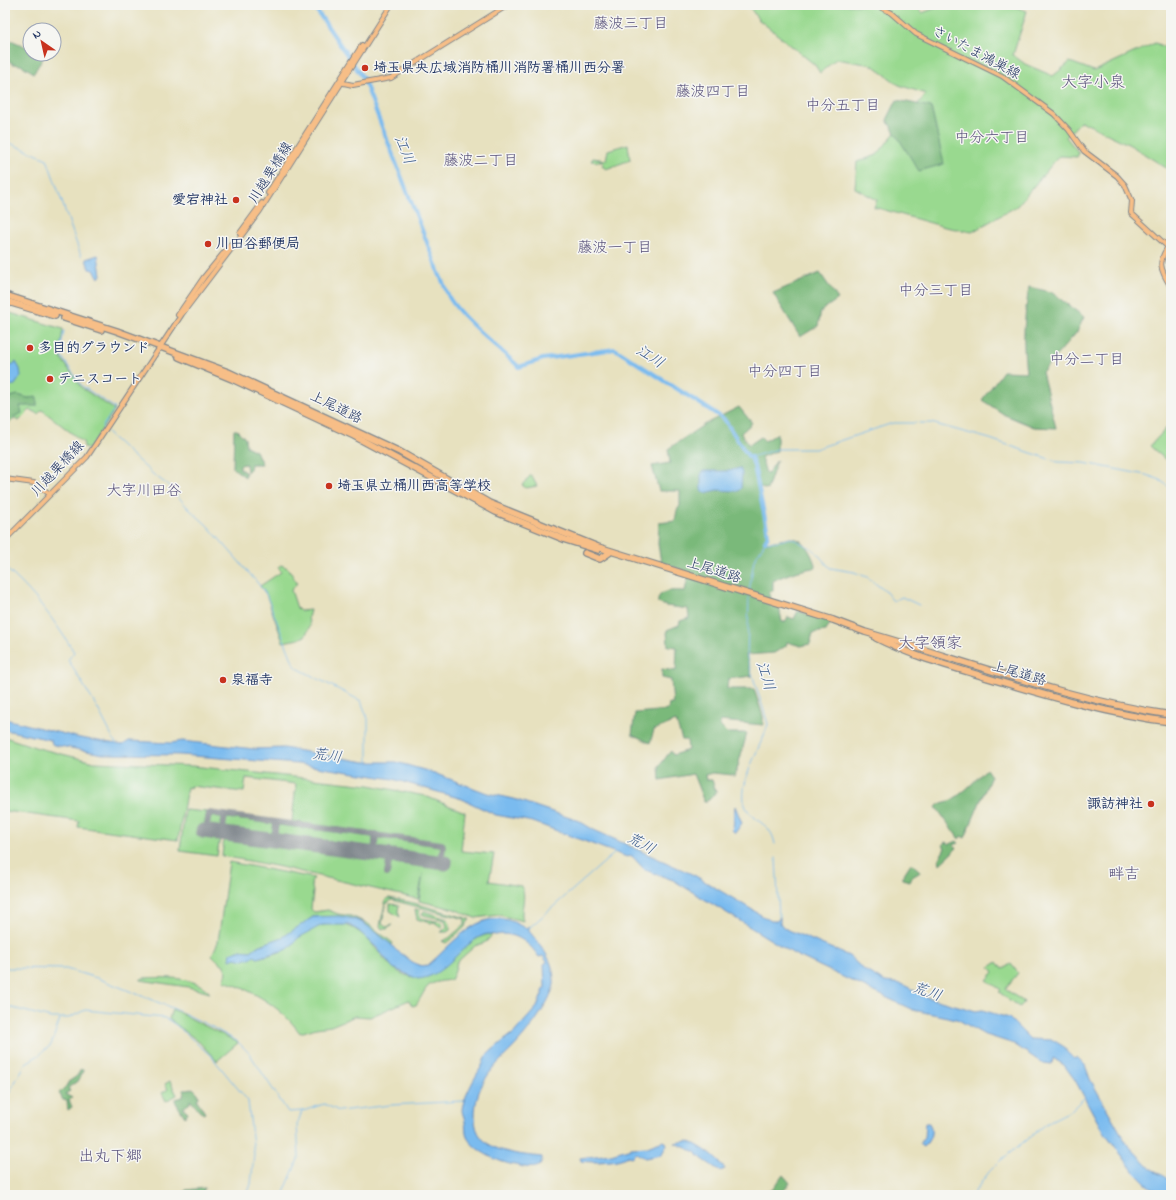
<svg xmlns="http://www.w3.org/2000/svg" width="1176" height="1200" font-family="'Indie Flower','Klee One',sans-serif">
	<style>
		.green { fill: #99d98f; stroke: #5a8476 }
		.forest { fill: #7ab97a; stroke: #4a746c }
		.water { fill: #7abbef; stroke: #4a75a6 }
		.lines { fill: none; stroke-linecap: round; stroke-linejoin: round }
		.stream { stroke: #7abbef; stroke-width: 1 }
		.river { stroke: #7abbef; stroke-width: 4 }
		.taxiway { stroke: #81888e; stroke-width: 6 }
		.runway { stroke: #81888e; stroke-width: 15 }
		.major-casing { stroke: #81888e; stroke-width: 6 }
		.highway-casing { stroke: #81888e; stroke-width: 8 }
		.major { stroke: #f7be87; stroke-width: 4 }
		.highway { stroke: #f7be87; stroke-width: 5.5 }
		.poi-dot { fill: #c8321e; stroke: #f6f6f2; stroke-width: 1.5 }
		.labels { text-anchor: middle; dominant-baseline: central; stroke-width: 3; stroke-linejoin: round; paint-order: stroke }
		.street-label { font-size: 14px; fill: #1b2f5e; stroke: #f6f6f2 }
		.poi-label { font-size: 14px; font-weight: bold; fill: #1b2f5e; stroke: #f6f6f2; text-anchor: start }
		.neighbourhood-label { font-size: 15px; fill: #59527b; stroke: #f6f6f2 }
		.water-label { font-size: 15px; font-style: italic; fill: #38598a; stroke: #f6f6f2 }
		.quarter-label { font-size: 16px; fill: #59527b; stroke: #f6f6f2 }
	</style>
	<rect width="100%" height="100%" fill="#f6f6f2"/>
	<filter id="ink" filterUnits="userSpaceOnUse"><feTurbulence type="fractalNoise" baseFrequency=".025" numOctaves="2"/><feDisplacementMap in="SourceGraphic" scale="8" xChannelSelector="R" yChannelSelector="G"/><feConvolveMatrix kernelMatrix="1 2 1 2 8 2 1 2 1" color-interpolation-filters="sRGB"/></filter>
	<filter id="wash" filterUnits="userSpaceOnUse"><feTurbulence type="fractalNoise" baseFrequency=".012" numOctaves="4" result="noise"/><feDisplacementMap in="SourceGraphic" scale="16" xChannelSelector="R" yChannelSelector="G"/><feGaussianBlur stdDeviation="0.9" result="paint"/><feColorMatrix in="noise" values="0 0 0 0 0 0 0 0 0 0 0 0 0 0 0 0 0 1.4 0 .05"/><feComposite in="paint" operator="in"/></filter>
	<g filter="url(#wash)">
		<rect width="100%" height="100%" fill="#e7e1bf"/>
		<!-- green -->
		<g class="green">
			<path d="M748,5h167l7,8 22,-8h66l17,6 -14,44 12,9 28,12 17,-14 24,9 61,-28 16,7v121l-41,-26 -49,-24 -15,16 13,16 -2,4 -18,-1 -42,50 -45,26 -27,-5 -71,-20 3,-7 -22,-12 2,-26 20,-7 49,-61 -27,-9 -27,-20 -36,-6 -16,14 -5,-8 -57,-46z"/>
			<path d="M628,144l2,16 -24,9 -4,-3 2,-4 -13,-1 2,-3 13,2 2,-10z"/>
			<path d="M7,312l56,17 -3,22 1,7 21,30 33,22 -27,40 -4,-3 -1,-5 -41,-32 -4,4 -8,-4 -11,11 -4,-2 -10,5v-111z"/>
			<path d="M1171,423v32l-5,5 -16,-14z"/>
			<path d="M531,475l6,11 -11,2 -4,-3z"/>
			<path d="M281,565l7,3 9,15 -6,7 6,18 3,3 10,-1 -2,8 2,8 -5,10 -6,3 -16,3 -17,-48 -6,-8 21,-14 -3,-5z"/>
			<path d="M5,737l33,11 56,14 98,4 177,19 56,11 40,16 -4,39 33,3 -5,27 32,5c7,10 -2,24 2,35l-24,-6 -24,3 -21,-9 -35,-8 4,-27 -5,25 -142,-33 -54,-10 2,-17 221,28 1,-7 -3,-1 2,-16 -153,-21 4,-38 -50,-6 -2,14 -54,-6v2l-3,-1 -9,53 -100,-13 1,-6 -74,-10z"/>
			<path d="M185,810l22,2 -5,24 18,1 -3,19 -37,-5z"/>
			<path d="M210,816l12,1 -2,12 -11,-1z"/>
			<path d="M226,818l48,6 -3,12 -46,-7z"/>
			<path d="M278,825l95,12 -1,12 -96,-12z"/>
			<path d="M377,837l64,9 -1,13 -64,-9z"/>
			<path d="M229,862l85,16 -3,4 2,10 -2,17 3,3 14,-2 10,4 13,2 16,7 26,20 -1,2 -29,-23 -12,-4 -38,-1 -30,20 -25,9 -7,5 -13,-1 -3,8c7,0 12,0 20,-2l2,2c8,-2 24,-5 32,-10 3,-2 5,-6 8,-9 6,-6 18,-13 26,-14 52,-11 55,54 95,52 7,-1 12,-2 18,-5 14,-7 40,-42 56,-37l-6,7 -11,4 -18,16 -2,9 -4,9c-28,3 -22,6 -35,25l-4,1 -3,-6 -39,17 -15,-1 -24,10 -15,2 -16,5c-19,-26 -46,-42 -76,-52l3,-9 -4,-8 -4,-2 -7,-7 6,-13z"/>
			<path d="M389,898l25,5 56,16 -6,9 -18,15 -4,-2 7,-3 16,-14v-5l-73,-19 -6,4 -4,19 4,4 7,-2 -6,4h-5l-2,-3 6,-27z"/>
			<path d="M390,904l9,1 -1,6 2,6 -10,-6z"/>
			<path d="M415,909l5,1 -1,3 2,5 20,4 2,4 -2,1 -7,-5 -4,1 -13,-4z"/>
			<path d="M424,911l23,8 3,5v6l-3,2h-6l6,-5 -2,-7 -21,-5 -2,-1z"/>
			<path d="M997,962l5,7 9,-5 7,9 -13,16 19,13 -4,6 -21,-16 2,-2 -14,-10 7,-8 -4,-5z"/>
			<path d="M143,978c21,-1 53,-2 67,15l-22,-6 -48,-7z"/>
			<path d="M172,1009l65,33 1,1 -21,18 -18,-19 -30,-23z"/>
			<path d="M170,1081l7,14 -11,6 -4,-8 6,-4 -3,-5z"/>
		</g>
		<!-- forest -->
		<g class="forest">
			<path d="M5,40l8,1 16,7 1,-1v7h15l-11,19 -13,-8 -8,-1 -8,-7z"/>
			<path d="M897,100l34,7 13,57 -25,7 -32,-51z"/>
			<path d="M820,273l18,26 -17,12 -3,15 -18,11 -27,-44z"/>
			<path d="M1029,287l22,5 33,25 -7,15 -35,40 14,56 -22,-1 -29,-12 -23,-15 21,-29 23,1c-4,-33 -2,-52 3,-85z"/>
			<path d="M18,395l10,3 9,-1v9h-17l2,7 -17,8v-21l5,-3z"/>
			<path d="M739,407l13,16 -11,10 8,12 12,-8 4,4 12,-7v17l-16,6 5,16 3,-1 8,-12 -10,30 -8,-3 -1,2c3,13 14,41 7,53 9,0 17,-3 25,-4 15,-1 23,19 26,30 -11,0 -32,7 -43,13v10l-4,1 1,8 8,1 4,21h3l3,-5 6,2 4,-8 33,11 -5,9 -13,2 -3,11 -9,2 -14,-4 -1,4 -12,7 -28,2 6,21 -24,3 -1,10h27l9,27v9l-43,-4v5l7,7h20l-12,44 -2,-2 -21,-2 -7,2 1,5h6l4,12 -7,8 -5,2 -11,-28 -33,6 -1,-14c5,-5 7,-10 12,-15l2,4 15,-5 -1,-10h-5l-6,-19 -22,9 -4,13 -18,-9 3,-21 33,-3 1,-6h4l-2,-24 -9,-2v-9l14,2 1,-24 -9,-1 -1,-16 12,-5 1,-4 9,-3 -1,-9 -22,-3 -8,-3c-1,-15 17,-12 27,-12l4,-18 -28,-11 -3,-18 1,-21 16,-2 2,-11 3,-4v-15h-21l-7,-25 18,-3 -2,-14 37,-25z"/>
			<path d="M234,430h3l8,8 1,8 10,5 6,13h-11l-1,5 -3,3 -1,-8 -6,1v4l6,4 -1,4 -12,-9z"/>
			<path d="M986,769l5,7 -26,62 -4,-2 -2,3 -23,-32c5,-6 11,-4 17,-8 13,-8 23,-19 33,-30z"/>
			<path d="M957,841l2,2 -5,2 3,3 -17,16 -1,-5 6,-11 -2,-3 3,-3 4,2z"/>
			<path d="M911,863l9,8 -1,2 -7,4 -2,4 -8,-2v-2z"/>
			<path d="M81,1069l3,2 -4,4v4l-12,9 2,3 -5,3 7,4 -3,2 3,7 -4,3 -1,-9 -4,-1 -4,-7 9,-9v-2l9,-6z"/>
			<path d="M193,1088l5,5 1,4 -2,3 8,13 -2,1 -13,-14v3l-7,5 5,4 -3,5 -9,-14v-4l7,-2 1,-7h4z"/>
			<path d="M783,1175l7,8 -10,12h-20l13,-6z"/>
			<path d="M205,1188l-3,5 1,2h-21l4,-5z"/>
		</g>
		<!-- water -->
		<g class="water">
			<path d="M98,255l3,20 -2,3 -5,-8 -5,-1 -3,-10z"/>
			<path d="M16,362l4,7 1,7 -6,9 -10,1v-16z"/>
			<path d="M740,468l2,5 -1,15 -3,3 -21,-1 -12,3 -4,-3v-15l2,-4h26z"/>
			<path d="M5,719l75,19 43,7 6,-4 42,2 11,-2 72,8 30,-1 81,14h31l35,10 56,21 27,6 65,22 15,9 100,45 77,46h6l3,-4v6l4,5 65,28 15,14 21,12 17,2 24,13 50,14 6,-1 27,8 21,21 23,1 13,8v3l8,8 3,-2 8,8 5,14 37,65 26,27 18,8v16l-14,-3 -11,-8 -12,-12 -34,-46 -25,-46 -11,-15 -11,-7 -1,6 -10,-1 -28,-19 -31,-10 -26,-15 -44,-9 -119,-56 -121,-74 -28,-10 -13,-14 -5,1 -94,-35 -37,-7 -34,-16 -69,-20 -95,-15 -118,-9 -77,-1 -49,-9 -2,-1 -1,-4 -46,-10z"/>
			<path d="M735,806l7,17 -7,10 -3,-3c3,-7 1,-16 3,-24z"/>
			<path d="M338,916c27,3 34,14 54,29 3,5 5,6 10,9 9,6 14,14 26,11 21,-17 44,-50 75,-46 9,1 15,6 23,9l3,-2v5c12,15 25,29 25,50 1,5 -3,12 -5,17 -9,19 -25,39 -40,54 -20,19 -34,35 -34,65 -1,35 41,37 67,40 0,3 0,7 -3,9 -6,3 -16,1 -24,-1 -15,-2 -41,-14 -48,-28 -2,-4 -1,-10 -2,-15 0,-4 -3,-8 -3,-12 0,-9 13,-33 18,-41 3,-4 3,-8 5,-12 2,-3 25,-22 28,-23l24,-27 8,-20 -1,-23 3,-2 -4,-6 -4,1c-10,-15 -25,-26 -43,-22 -4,0 -7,-2 -12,0 -24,9 -38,42 -66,44l-25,-11 -16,-20 -18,-17 -10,-6h-27l-24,13 -10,11 -31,9 -2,-2 -11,4 -9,-2 -5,2 1,-7 7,-3 13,1 7,-5 25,-9 30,-20z"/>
			<path d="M925,1123h4c5,9 1,18 -6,24l-4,-3 5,-6z"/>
			<path d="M663,1141l3,1 1,3 -6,10 -16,3 -9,-5 -5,4 -3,-1c-8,6 -36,7 -47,5l-1,-3 31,-4 20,-6 16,-1z"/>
			<path d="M688,1141c15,6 29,17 37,28l-5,2 -19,-13 -6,-6 -20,-9z"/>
		</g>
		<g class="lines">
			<!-- stream -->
			<g class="stream">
				<path d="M5,141l42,18 34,97"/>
				<path d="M64,331l-4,20 2,6 20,29 33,22 -13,19 1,2"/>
				<path d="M919,423h12l59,16 68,23 26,1 62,12 12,4 13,9"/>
				<path d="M105,431l49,44 14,10 21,24 18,16 49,56 10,13 29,73 66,34 7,18v44"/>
				<path d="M751,457l27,-8h37l78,-26h23"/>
				<path d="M5,568c28,23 50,53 69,84l-6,8 30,49 18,35"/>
				<path d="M749,592l5,-32 11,-18 14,-1 12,-3 23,12 16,18 24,4 13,5 18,14 8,10 9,-4 17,8"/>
				<path d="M749,597l-2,61 21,66c-5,20 -37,68 -19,88 11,13 22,12 26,32"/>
				<path d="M776,858l3,59"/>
				<path d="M529,928l88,-77"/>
				<path d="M5,968l61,1 31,9 80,32 35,17 25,14 12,12 39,59 15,-1 21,-7 15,7 52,-6 73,-4"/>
				<path d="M5,1006l46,12h18l16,-8 80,8 11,7 35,31 37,45 6,53 -3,30 -4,11"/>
				<path d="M5,1100l21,-37 13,-8 12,-10 9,-26"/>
				<path d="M283,1195l16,-38 -2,-32 5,-14"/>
				<path d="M972,1195l17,-23 12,-12 49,-39 20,-10 14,-13"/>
			</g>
			<!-- river -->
			<path class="river" d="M313,5l50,73 77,198c4,7 6,16 10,23 14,22 49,49 69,68l24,-8 72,-10 109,70 24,37 3,1 3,9 13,62 1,7 -3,6"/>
			<!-- taxiway -->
			<g class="taxiway">
				<path d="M206,832l3,-19 233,31 1,3 -2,16"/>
				<path d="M222,834l3,-19"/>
				<path d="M274,841l2,-19"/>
				<path d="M374,854l2,-19"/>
				<path d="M387,874l3,-18"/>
			</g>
			<!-- runway -->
			<path class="runway" d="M203,831l242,32"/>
		</g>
	</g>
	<g filter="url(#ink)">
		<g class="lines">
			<!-- major casing -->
			<g class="major-casing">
				<g id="major">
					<path d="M876,5l16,8 24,21 86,42 52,38 15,16 15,21 33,25 8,9 7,16 -1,12 37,34"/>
					<path d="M339,82l14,3 38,-7 117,-73"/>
					<path d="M268,193l94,-148"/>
					<path d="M240,233l22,-30"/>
					<path d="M1171,242c-14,20 -12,25 0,45"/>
					<path d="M178,315l26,-38 27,-33"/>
					<path d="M5,479l29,4 16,11"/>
					<path d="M5,540l82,-83 95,-143 78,-103 131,-206"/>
				</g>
			</g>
			<!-- highway casing -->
			<g class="highway-casing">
				<g id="highway">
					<path d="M5,295l112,36 111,41 172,80 89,51 109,44 235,73 32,12c101,29 201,67 306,83"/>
					<path d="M5,301l50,15"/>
					<path d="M64,318l37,12"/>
					<path d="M179,357l53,22 122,57 142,76 70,28 32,10"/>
					<path d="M585,553l15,6 9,-6"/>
					<path d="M876,638c35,18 74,28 112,40 60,18 121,36 183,44"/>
				</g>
			</g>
			<!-- major -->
			<use href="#major" class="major"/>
			<!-- highway -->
			<use href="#highway" class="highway"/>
		</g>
	</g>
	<!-- markers -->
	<g class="poi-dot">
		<circle cx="365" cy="68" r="4"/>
		<circle cx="236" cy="200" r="4"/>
		<circle cx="208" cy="244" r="4"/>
		<circle cx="30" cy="348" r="4"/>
		<circle cx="50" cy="379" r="4"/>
		<circle cx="329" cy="486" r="4"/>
		<circle cx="223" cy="680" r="4"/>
		<circle cx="1151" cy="804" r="4"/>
	</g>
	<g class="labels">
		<!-- street labels -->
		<g class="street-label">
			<text transform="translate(976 53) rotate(28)">さいたま鴻巣線</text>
			<text transform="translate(271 173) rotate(-58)">川越栗橋線</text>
			<text transform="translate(336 408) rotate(26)">上尾道路</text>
			<text transform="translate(58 469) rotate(-47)">川越栗橋線</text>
			<text transform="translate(714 571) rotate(17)">上尾道路</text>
			<text transform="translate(1019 674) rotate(16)">上尾道路</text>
		</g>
		<!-- poi labels -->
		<g class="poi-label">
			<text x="373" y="68">埼玉県央広域消防桶川消防署桶川西分署</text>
			<text x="228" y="200" text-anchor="end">愛宕神社</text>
			<text x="216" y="244">川田谷郵便局</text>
			<text x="38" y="348">多目的グラウンド</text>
			<text x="58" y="379">テニスコート</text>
			<text x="337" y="486">埼玉県立桶川西高等学校</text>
			<text x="231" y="680">泉福寺</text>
			<text x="1143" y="804" text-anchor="end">諏訪神社</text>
		</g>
		<!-- neighbourhood labels -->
		<g class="neighbourhood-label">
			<text x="631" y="24">藤波三丁目</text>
			<text x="713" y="92">藤波四丁目</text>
			<text x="843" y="106">中分五丁目</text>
			<text x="992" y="138">中分六丁目</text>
			<text x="481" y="161">藤波二丁目</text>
			<text x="615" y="248">藤波一丁目</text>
			<text x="936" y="291">中分三丁目</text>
			<text x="1087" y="360">中分二丁目</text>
			<text x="785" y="372">中分四丁目</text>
			<text x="144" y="491">大字川田谷</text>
		</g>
		<!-- water labels -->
		<g class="water-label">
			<text transform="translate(404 150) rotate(68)">江川</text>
			<text transform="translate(650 357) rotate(33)">江川</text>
			<text transform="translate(765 676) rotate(73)">江川</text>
			<text transform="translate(327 756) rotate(8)">荒川</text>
			<text transform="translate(641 844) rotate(28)">荒川</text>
			<text transform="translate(927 992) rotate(20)">荒川</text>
		</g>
		<!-- quarter labels -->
		<g class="quarter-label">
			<text x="1093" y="83">大字小泉</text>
			<text x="930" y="644">大字領家</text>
			<text x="1124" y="875">畔吉</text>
			<text x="110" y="1157">出丸下郷</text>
		</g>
	</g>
	<!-- margin -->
	<rect width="1176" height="1200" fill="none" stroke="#f6f6f2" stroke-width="20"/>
	<!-- north arrow -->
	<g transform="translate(42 42) rotate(326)"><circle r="19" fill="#f6f6f2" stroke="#9ea6b7"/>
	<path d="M0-3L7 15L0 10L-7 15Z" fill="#c8321e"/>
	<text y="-6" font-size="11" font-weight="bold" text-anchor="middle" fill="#1b2f5e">N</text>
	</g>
</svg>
